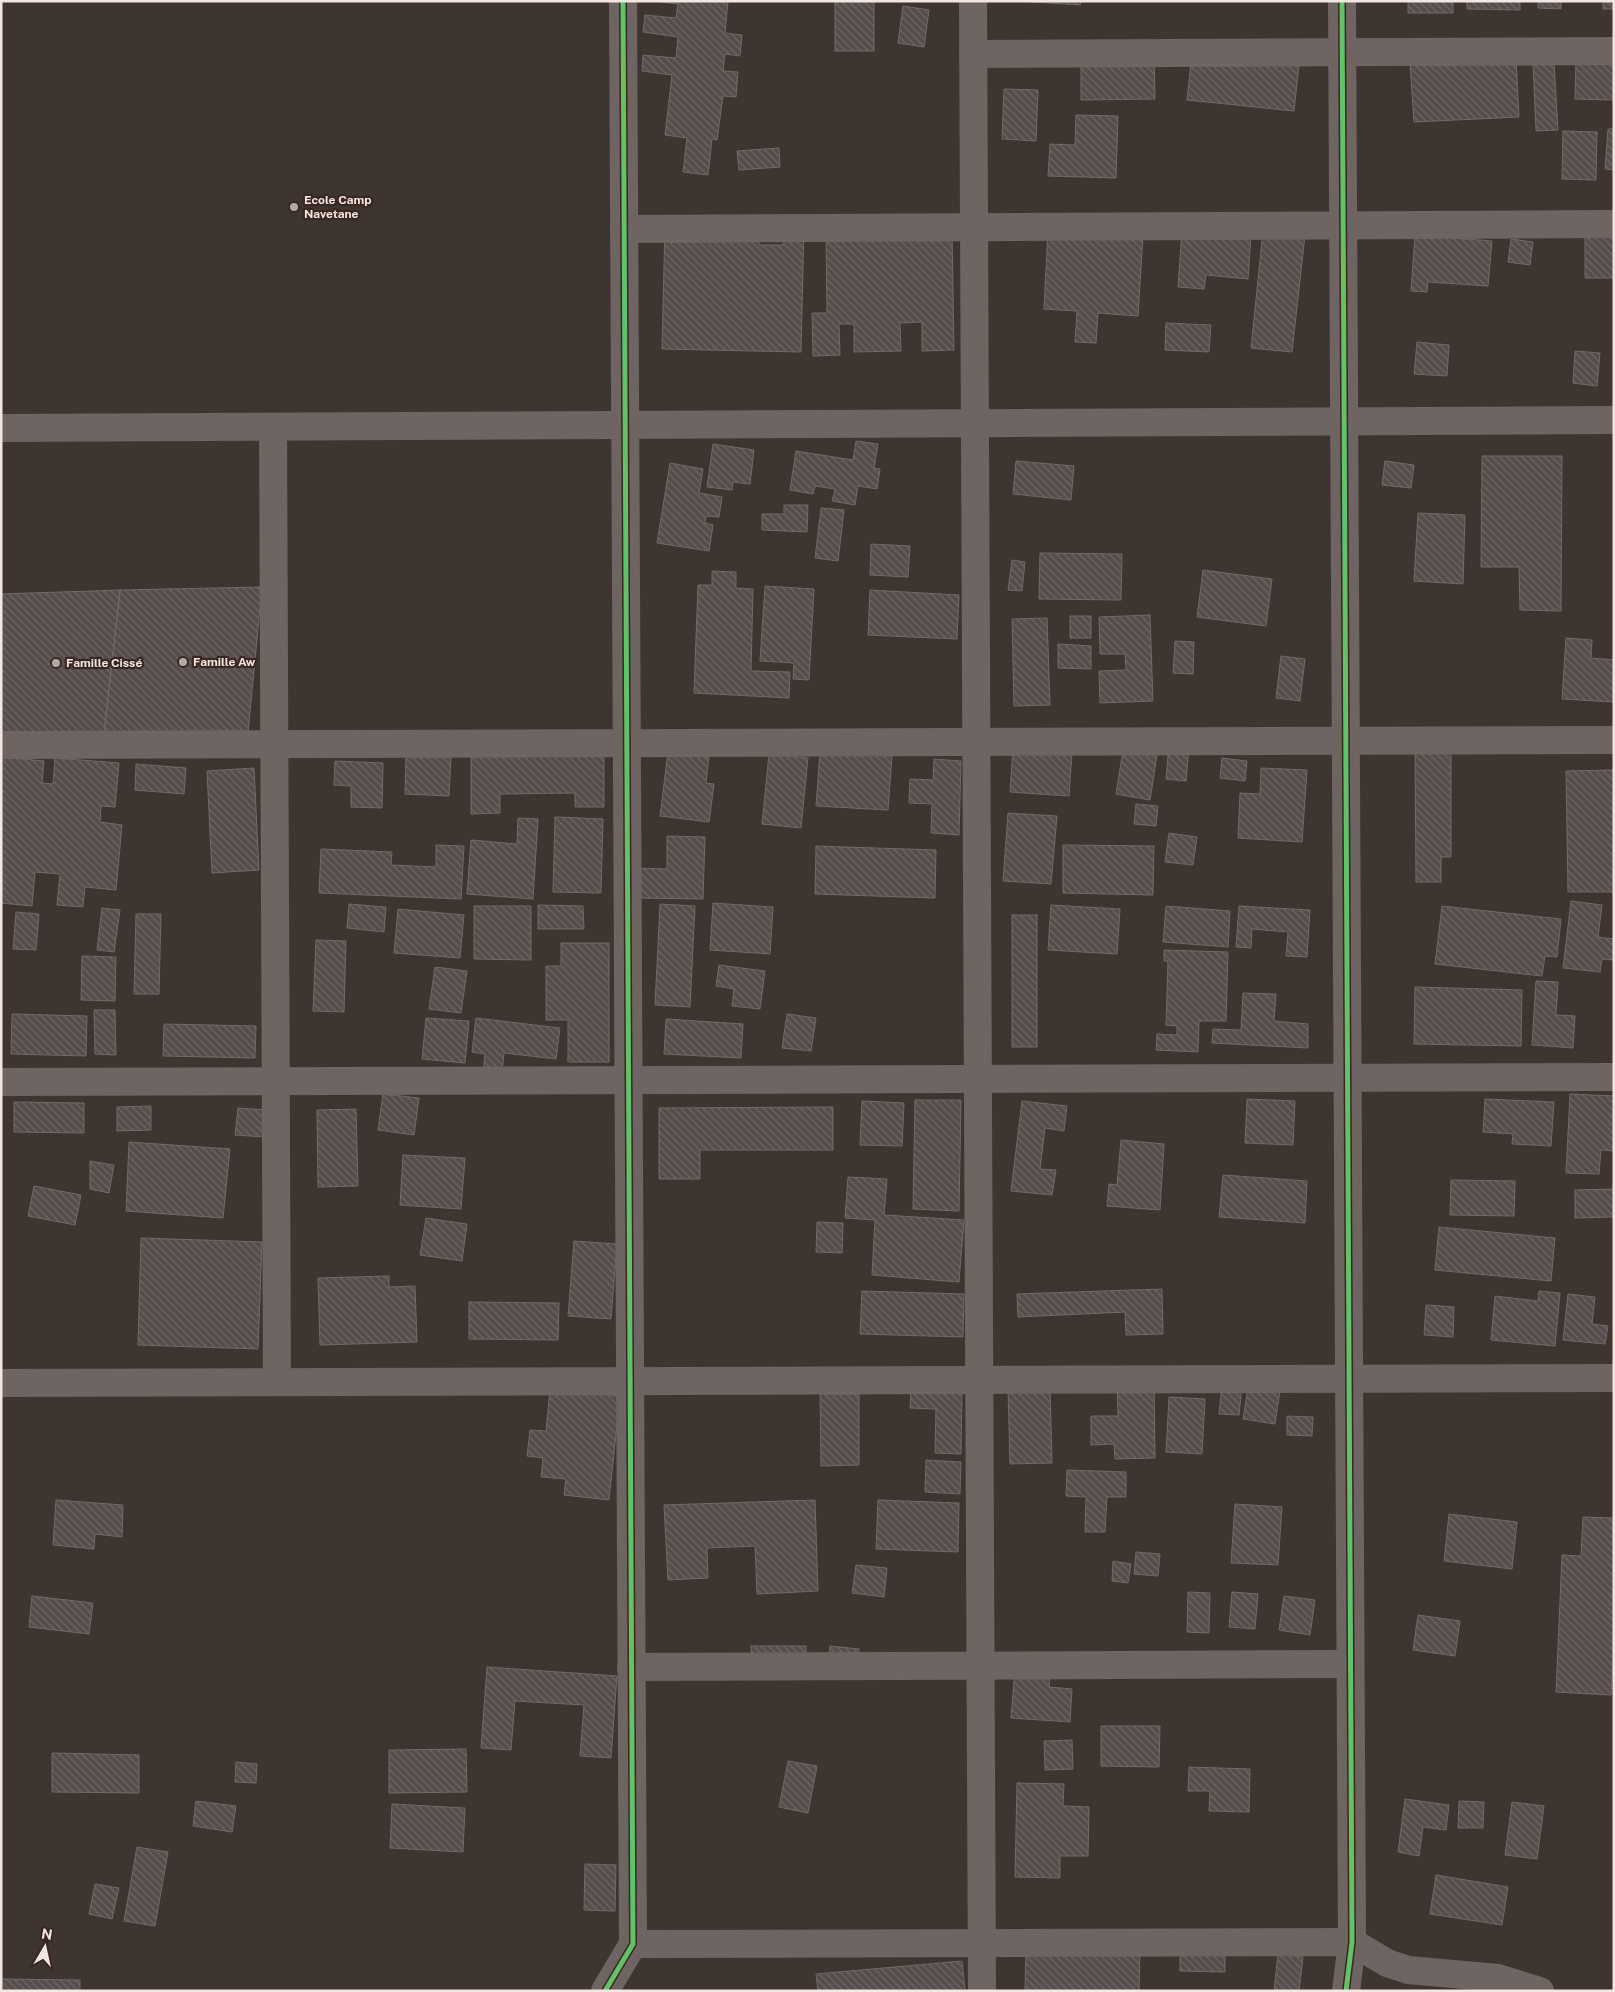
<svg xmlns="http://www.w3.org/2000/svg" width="1615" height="1992" font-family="'Public Sans',sans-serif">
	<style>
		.building { fill: url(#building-back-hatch); stroke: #726968 }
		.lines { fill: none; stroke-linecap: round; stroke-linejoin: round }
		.minor { stroke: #6e6562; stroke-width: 28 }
		.tertiary { stroke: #6e6562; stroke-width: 28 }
		.cycleway-casing { stroke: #392821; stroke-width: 8 }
		.cycleway { stroke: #61c268; stroke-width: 5 }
		.poi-dot { fill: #b3a8a3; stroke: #392821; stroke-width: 2 }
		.labels { text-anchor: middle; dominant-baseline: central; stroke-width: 4.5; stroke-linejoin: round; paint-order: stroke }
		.poi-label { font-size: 12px; font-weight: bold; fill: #f2e6e1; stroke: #392821; text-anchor: start }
	</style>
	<defs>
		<pattern id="building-back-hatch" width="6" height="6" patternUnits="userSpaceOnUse" patternTransform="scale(1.25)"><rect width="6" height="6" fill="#554c4b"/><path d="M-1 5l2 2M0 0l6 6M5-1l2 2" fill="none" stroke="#6e6665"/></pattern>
	</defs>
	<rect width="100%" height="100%" fill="#3e3531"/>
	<!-- building -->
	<g class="building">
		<path d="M653,1h75l-3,32 17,2 -2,21 -15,-2 -2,17 15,1 -2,25 -13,-1 -6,44 -5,-1 -4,36 -25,-3 4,-34 -22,-3 7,-60 -30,-4 1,-16 33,3 2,-21 -35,-5 2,-17 31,3 2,-14z"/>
		<rect x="835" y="1" width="39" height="50"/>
		<path d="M1018,1h63l-1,4z"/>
		<rect x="1408" y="1" width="45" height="12"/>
		<path d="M1467,1h53v9l-53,-1z"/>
		<path d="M1538,1h23v8l-23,-1z"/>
		<rect x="1603" y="1" width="11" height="8"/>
		<path d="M903,6l26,4 -5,37 -26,-4z"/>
		<path d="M1154,54l1,45 -74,1v-45z"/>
		<path d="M1192,54l107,11 -5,46 -107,-11z"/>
		<path d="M1516,58l3,59 -105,5 -4,-59z"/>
		<path d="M1576,59l38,1v40l-39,-1z"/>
		<path d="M1554,63l4,67 -22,1 -3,-67z"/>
		<path d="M1004,89l34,1 -2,51 -34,-2z"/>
		<path d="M1076,115l42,1 -2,62 -68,-2 2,-32 25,1z"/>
		<path d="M1608,129h6v41l-9,-1z"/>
		<path d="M1563,131l34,1 -1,48 -34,-1z"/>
		<path d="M779,148l1,19 -41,3 -2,-19z"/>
		<path d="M784,225l20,1 -3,126 -139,-3 3,-123 94,3v16h24z"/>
		<path d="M952,230l2,120 -32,1v-29l-22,1 1,28 -47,1v-28h-15l1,31 -27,1 -1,-43h15l-1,-80z"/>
		<path d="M1048,230l95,6 -5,80 -40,-3 -2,30 -21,-1 2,-31 -33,-2z"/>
		<path d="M1182,230l69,6 -3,43 -42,-4 -2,14 -26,-2z"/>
		<path d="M1263,231l42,4 -13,117 -41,-4z"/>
		<path d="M1415,235l77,6 -4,45 -60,-4 -1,10 -16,-1z"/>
		<path d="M1585,235l29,1v42h-29z"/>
		<path d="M1511,239l22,3 -3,23 -22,-3z"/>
		<path d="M1166,323l45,2 -2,27 -44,-2z"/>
		<path d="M1417,342l32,3 -2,31 -33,-2z"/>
		<path d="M1575,351l25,2 -3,33 -24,-3z"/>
		<path d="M856,441l22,3 -4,24 6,1 -3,20 -19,-3 -3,19 -23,-4 3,-12 -20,-3 -2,8 -23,-4 6,-39 57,9z"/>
		<path d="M713,444l41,6 -4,34 -17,-2 -1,8 -25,-3z"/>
		<path d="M1482,456h80l-1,155 -41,-1 -1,-43h-38z"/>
		<path d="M1016,461l58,5 -3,34 -58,-6z"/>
		<path d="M1385,461l29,4 -3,23 -29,-3z"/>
		<path d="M670,463l33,6 -4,24 23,4 -3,20 -13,-1 -1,7 8,2 -4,26 -52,-8z"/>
		<path d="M784,505h24l-1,27 -45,-2v-16h22z"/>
		<path d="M821,508l23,2 -6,51 -23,-3z"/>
		<path d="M1418,513l47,2 -2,69 -49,-3z"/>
		<path d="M871,544l39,2 -2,31 -38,-2z"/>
		<path d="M1040,553l82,1 -1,46 -82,-1z"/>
		<path d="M1012,560l13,2 -3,29 -14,-1z"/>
		<path d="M1203,570l69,9 -6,47 -69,-9z"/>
		<path d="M712,571l24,1v16l17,1 -2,82 39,1 -1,26 -95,-5 4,-108h14z"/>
		<path d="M765,586l49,3 -5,91 -16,-1 1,-16 -34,-2z"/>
		<path d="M262,587l-14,146h-144l16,-143z"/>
		<path d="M120,590l-16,143h-103v-139z"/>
		<path d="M870,590l89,5 -2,44 -89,-4z"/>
		<path d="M1150,615l3,86 -53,2 -1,-32 27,-1 -1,-16h-25l-1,-37z"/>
		<rect x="1070" y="616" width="21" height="22"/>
		<path d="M1047,618l3,87 -36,1 -2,-87z"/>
		<path d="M1566,638l26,2 -1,18 23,2v42l-52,-3z"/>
		<path d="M1175,641l19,1 -1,32 -20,-1z"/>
		<path d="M1058,644l33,2v23l-33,-1z"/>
		<path d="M1281,656l24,3 -5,42 -24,-3z"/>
		<path d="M1124,744l34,5 -8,51 -34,-6z"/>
		<path d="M1415,744l36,1v112h-10v25h-25z"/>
		<path d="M1169,745l20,2 -3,34 -20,-2z"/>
		<path d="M1013,748l59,5 -3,43 -59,-4z"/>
		<path d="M668,752l41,5 -3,26 8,1 -5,38 -49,-6z"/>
		<path d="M820,752l72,4 -4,54 -72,-4z"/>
		<path d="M471,754h133v53h-29v-14l-75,1v19l-29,1z"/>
		<path d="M769,754l39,4 -7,70 -39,-4z"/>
		<path d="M406,756l45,2 -2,38 -44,-2z"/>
		<path d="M1,757l43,4 -2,22 11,1 2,-26 64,5 -4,44 -14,-1 -1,16 22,3 -6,65 -31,-3 -2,20 -26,-2 3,-31 -25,-2 -3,34 -31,-3z"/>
		<path d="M1222,758l25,3 -2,20 -25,-3z"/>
		<path d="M934,759l27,2 -2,74 -28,-2 1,-29 -23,-1 1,-24 23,1z"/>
		<path d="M335,761l48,2 -1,45 -31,-1v-21l-17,-1z"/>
		<path d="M136,764l50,4 -2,26 -49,-4z"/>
		<path d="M254,768l5,102 -47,3 -5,-102z"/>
		<path d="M1261,768l46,2 -5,72 -64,-4 2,-45 20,1z"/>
		<path d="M1614,770v122h-46l-2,-121z"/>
		<path d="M1136,804l22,2 -2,20 -22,-2z"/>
		<path d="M1008,813l49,3 -6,68 -48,-3z"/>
		<path d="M555,817l48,2 -2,74 -48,-1z"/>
		<path d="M518,818l20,1 -5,80 -66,-5 4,-54 46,4z"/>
		<path d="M1169,833l28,4 -4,28 -28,-3z"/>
		<path d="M667,836l38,1 -2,62 -68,-1 1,-30 31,1z"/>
		<path d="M436,845l28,1 -3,53 -142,-6 2,-44 71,3 -1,13 45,2z"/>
		<path d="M1063,845l91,1 -1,49 -90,-2z"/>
		<path d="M816,846l120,4 -1,48 -120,-4z"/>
		<path d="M1571,901l31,4 -4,32 16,2v21l-12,-1 -2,13 -37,-4z"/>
		<path d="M713,903l60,4 -3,47 -60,-4z"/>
		<path d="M349,904l37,3 -2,25 -37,-4z"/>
		<path d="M660,904l35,2 -5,101 -35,-2z"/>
		<path d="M538,905l45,1 1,23h-46z"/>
		<path d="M1051,905l69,4 -3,45 -69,-4z"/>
		<path d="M474,906h57v54l-57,-1z"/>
		<path d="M1166,906l64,5 -2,36 -65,-5z"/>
		<path d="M1239,906l71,4 -3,47 -21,-1 2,-24 -36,-3 -1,19 -15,-1z"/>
		<path d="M1442,906l119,13 -4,38 -12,-1 -3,20 -107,-12z"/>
		<path d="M102,908l18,2 -6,42 -17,-2z"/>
		<path d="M398,909l66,6 -4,43 -66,-5z"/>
		<path d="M16,912l23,2 -3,36 -23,-1z"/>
		<path d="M136,914h25l-2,80h-25z"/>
		<rect x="1012" y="915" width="25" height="132"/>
		<path d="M316,940l30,1 -2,71 -31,-1z"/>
		<path d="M561,943h48v119h-41v-42h-22v-54h15z"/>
		<path d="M1164,950l64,2 -2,69h-27l-1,31 -42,-2 1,-16 20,1v-9l-11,-1 2,-64h-4z"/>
		<path d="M82,956l34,1 -1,44 -34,-1z"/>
		<path d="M719,965l46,6 -5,38 -28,-3 2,-17 -18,-3z"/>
		<path d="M435,967l32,4 -6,42 -32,-4z"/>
		<path d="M1536,981l22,1 -2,33 19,1 -2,32 -41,-3z"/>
		<path d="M1415,987l107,3 -1,56 -107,-2z"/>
		<path d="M1243,993l33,1 -2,27 34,3v24l-96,-5 1,-14 28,1z"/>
		<path d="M94,1010h21l1,45 -21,-1z"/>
		<path d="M12,1014l75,2 -1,40 -75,-2z"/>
		<path d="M787,1014l29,4 -5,33 -29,-3z"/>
		<path d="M426,1018l43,3 -4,42 -43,-4z"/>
		<path d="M476,1018l84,10 -4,31 -52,-6 -2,20 -19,-2 2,-17 -13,-2z"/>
		<path d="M666,1019l77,5 -2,34 -77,-4z"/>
		<path d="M164,1024l92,2 -1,32 -92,-2z"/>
		<path d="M383,1094l36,4 -5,37 -36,-5z"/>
		<path d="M1570,1094l44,2v55l-13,-1 -2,24 -33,-1z"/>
		<path d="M1247,1099l48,2 -2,44 -48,-2z"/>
		<path d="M1485,1099l69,3 -3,44 -39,-2 1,-10 -30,-2z"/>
		<path d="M915,1100h46l-2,111 -46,-2z"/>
		<path d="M862,1101l42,2 -2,43 -42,-1z"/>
		<path d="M1022,1101l45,5 -3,25 -19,-3 -5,41 16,1 -4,25 -41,-4z"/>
		<path d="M14,1102l70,1v30l-70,-1z"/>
		<path d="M151,1106v24l-34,1v-24z"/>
		<path d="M833,1107v43h-133v29h-41v-71z"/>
		<path d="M238,1108l30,2 -3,27 -30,-2z"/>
		<path d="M356,1109l2,77 -40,1 -1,-77z"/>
		<path d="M1121,1140l43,4 -4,66 -53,-4 2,-22 8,1z"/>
		<path d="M129,1142l101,7 -7,69 -97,-7z"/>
		<path d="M403,1155l62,3 -4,51 -61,-4z"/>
		<path d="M90,1161l24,4 -5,28 -19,-4z"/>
		<path d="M1223,1175l84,6 -2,42 -86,-6z"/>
		<path d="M848,1177l39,2 -3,36 80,5 -5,62 -87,-7 3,-55 -30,-2z"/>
		<path d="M1451,1180l64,1 -1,35 -64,-1z"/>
		<path d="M34,1186l47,9 -6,30 -47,-9z"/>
		<path d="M1614,1189v28l-39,1v-28z"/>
		<path d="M426,1218l41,6 -5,37 -42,-6z"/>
		<path d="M817,1222l26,1 -1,30 -26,-1z"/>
		<path d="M1439,1227l116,11 -4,43 -116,-11z"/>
		<path d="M141,1238l121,4 -4,107 -120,-4z"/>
		<path d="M574,1241l43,3 -6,75 -43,-3z"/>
		<path d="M389,1276v11l26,-1 2,56 -97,3 -2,-67z"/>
		<path d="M1162,1289l1,45 -37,1 -1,-23 -107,5 -1,-23z"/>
		<path d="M862,1291l102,3 -1,43 -103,-3z"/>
		<path d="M1539,1291l21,2 -5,53 -64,-6 4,-44 43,5z"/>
		<path d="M1568,1294l27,3 -3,27 16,2 -3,18 -42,-4z"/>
		<path d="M469,1302l90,1 -1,37 -89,-1z"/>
		<path d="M1426,1305l28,2 -1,30 -29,-2z"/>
		<path d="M1117,1382h37l1,76 -40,1 -1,-15 -23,1v-29h27z"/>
		<path d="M1222,1383l20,2 -3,30 -20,-1z"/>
		<path d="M1248,1387l32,4 -5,33 -32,-5z"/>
		<path d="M1050,1388l2,75 -42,1 -2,-75z"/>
		<path d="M550,1389l70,7 -11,104 -45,-5 2,-16 -25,-2 2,-19 -16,-2 3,-26 16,1z"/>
		<path d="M911,1390l51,2 -1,62 -26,-1 1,-44 -26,-1z"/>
		<path d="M820,1394h39v71l-38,1z"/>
		<path d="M1169,1397l36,2 -3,55 -36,-2z"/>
		<path d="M1287,1416l26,1 -1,19 -25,-1z"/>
		<path d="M926,1460l35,2 -1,32 -35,-2z"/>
		<path d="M1067,1470l59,2v25h-19l-2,35h-20l1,-35 -20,-1z"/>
		<path d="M56,1500l67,5 -1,32 -27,-3 -1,15 -41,-4z"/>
		<path d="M815,1500l3,91 -61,3 -2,-48 -48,2 1,30 -40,2 -4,-75z"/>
		<path d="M878,1500l81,3 -1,49 -82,-3z"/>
		<path d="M1235,1504l47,3 -4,58 -47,-2z"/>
		<path d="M1449,1514l68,8 -5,47 -68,-8z"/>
		<path d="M1583,1517l31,1v128l-3,49 -55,-3 6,-137 19,1z"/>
		<path d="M1136,1552l24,2 -2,22 -24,-2z"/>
		<path d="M1113,1561l18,3 -3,19 -16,-2z"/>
		<path d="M856,1565l31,3 -3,29 -32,-4z"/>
		<path d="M1188,1592l22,1 -1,40 -22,-1z"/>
		<path d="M1232,1592l26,2 -3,35 -26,-2z"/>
		<path d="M32,1596l61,7 -4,31 -60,-7z"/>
		<path d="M1284,1596l31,4 -5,35 -31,-5z"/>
		<path d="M1418,1615l42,6 -5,35 -42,-6z"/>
		<path d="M751,1646h55v30l-54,-1z"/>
		<path d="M830,1646l29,3 -3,28 -29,-3z"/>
		<path d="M1016,1658l35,3 -2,26 23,2 -2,33 -59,-4z"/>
		<path d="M487,1667l130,9 -6,82 -31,-2 4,-51 -69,-4 -4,49 -30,-2z"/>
		<path d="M1101,1726h59l-1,41 -58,-1z"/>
		<path d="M1072,1740l1,29 -28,1 -1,-29z"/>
		<path d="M466,1749l1,43 -78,1v-43z"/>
		<path d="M52,1753l87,2v38l-87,-1z"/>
		<path d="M788,1761l29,5 -9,47 -29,-6z"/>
		<path d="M236,1762l21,2 -1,19 -21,-1z"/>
		<path d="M1189,1767l61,2 -1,43 -40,-1 1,-20h-22z"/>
		<path d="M1017,1783l47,1 -1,22 26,1 -1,49h-28v22l-45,-1z"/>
		<path d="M1405,1799l44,6 -3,25 -23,-3 -4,29 -21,-4z"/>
		<path d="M196,1801l40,5 -4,26 -39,-6z"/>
		<path d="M1459,1801l25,1 -1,26h-25z"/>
		<path d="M1512,1802l32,4 -7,53 -32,-4z"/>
		<path d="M392,1804l73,4 -2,44 -73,-4z"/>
		<path d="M137,1847l31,5 -13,74 -31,-5z"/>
		<path d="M585,1864l31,1 -1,46 -31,-1z"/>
		<path d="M1436,1875l72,12 -6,38 -72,-11z"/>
		<path d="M95,1884l24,4 -7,31 -23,-5z"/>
		<path d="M1180,1944l45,1v27l-45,-1z"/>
		<path d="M1026,1945l114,3 -1,43h-114z"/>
		<path d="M1278,1954l25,3 -4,34h-25z"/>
		<path d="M962,1961l3,30h-147l-2,-17z"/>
		<path d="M1,1979l79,1v11h-79z"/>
	</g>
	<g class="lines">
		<!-- minor -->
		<g class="minor">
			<path d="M973,1l9,1990"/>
			<path d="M1342,1l10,1941 -6,49"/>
			<path d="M973,54l641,-3"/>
			<path d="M624,229l990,-5"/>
			<path d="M273,427l4,955"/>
			<path d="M1,745l1613,-5"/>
			<path d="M1,1082l1613,-5"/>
			<path d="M1,1383l1613,-5"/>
			<path d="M631,1667l719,-3"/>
			<path d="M633,1944l719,-2 35,21 21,7 90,8 42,13"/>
			<path d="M605,1991l28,-47 -10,-1943"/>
		</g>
		<!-- tertiary -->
		<path class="tertiary" d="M1,428l1613,-8"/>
		<!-- cycleway casing -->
		<g class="cycleway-casing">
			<g id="cycleway">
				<path d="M1342,1l10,1941 -6,49"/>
				<path d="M605,1991l28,-47 -10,-1943"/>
			</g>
		</g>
		<!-- cycleway -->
		<use href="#cycleway" class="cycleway"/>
	</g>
	<!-- markers -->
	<g class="poi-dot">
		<circle cx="294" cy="207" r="5"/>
		<circle cx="183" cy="662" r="5"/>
		<circle cx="56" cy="663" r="5"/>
	</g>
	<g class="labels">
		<!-- poi labels -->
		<g class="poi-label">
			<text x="304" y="200">Ecole Camp<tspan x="304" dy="14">Navetane</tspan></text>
			<text x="193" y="662">Famille Aw</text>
			<text x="66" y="663">Famille Cissé</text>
		</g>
	</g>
	<!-- border -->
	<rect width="1615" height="1992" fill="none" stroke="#f2e6e1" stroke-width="5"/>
	<!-- north arrow -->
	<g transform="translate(45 1947) rotate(9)" stroke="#392821" stroke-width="4" paint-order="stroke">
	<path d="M0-4L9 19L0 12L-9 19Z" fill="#f2e6e1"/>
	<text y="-8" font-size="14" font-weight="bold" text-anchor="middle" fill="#f2e6e1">N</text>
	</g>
</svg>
